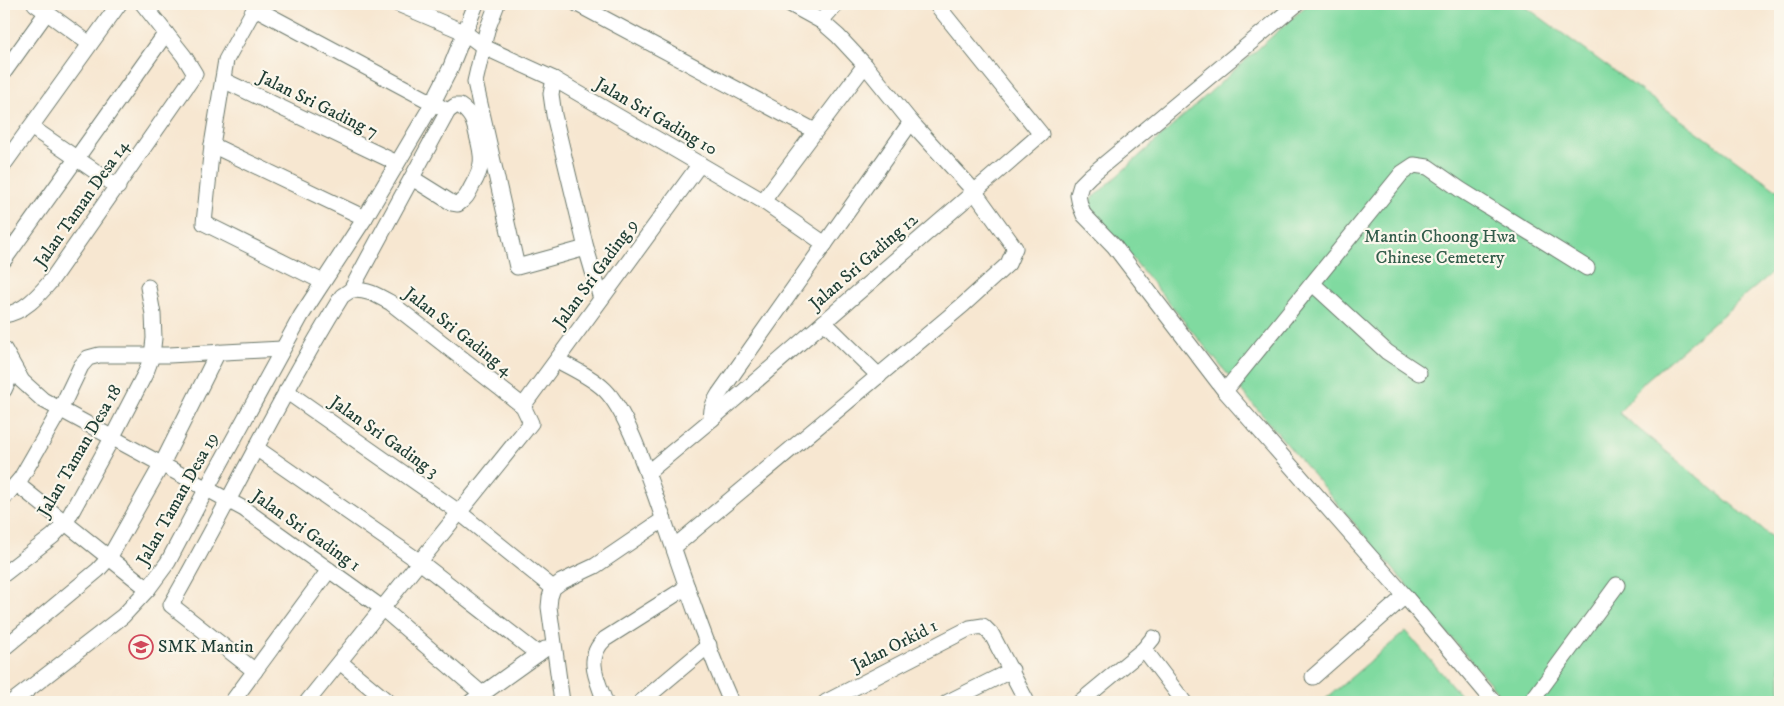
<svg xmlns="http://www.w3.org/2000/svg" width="1784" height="706" font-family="'IM FELL DW Pica',serif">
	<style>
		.green { fill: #80daa0; stroke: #508c6a }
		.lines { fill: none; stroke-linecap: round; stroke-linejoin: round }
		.minor-casing { stroke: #6b786b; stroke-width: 17 }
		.minor { stroke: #fff; stroke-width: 15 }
		.labels { text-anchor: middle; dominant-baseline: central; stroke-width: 4.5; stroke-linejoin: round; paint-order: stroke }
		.street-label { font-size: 18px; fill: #1f3d34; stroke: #fbf7ec }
		.park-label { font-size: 18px; fill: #325c4a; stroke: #fbf7ec }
		.poi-label { font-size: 18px; fill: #1f3d34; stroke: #fbf7ec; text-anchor: start }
	</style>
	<rect width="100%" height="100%" fill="#fbf7ec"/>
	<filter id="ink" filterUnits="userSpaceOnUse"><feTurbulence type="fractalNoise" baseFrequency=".02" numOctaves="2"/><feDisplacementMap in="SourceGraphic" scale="10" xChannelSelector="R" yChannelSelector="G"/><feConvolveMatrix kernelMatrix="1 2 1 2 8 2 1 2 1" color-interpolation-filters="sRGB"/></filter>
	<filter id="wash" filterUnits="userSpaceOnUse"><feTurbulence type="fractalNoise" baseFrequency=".0096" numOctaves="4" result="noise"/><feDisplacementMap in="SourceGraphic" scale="20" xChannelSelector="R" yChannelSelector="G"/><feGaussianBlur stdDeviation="1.12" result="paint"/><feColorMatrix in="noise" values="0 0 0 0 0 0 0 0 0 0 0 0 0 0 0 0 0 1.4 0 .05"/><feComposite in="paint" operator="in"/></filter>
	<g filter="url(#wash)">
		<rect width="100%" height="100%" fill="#f7e7d1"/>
		<!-- green -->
		<g class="green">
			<path d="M1308,4h214l258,188v74l-136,116 -25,31 161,131v158h-274l-282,-332 -137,-167z"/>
			<path d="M1406,631l60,71h-144z"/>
		</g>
	</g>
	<g filter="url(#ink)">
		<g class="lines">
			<!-- minor casing -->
			<g class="minor-casing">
				<g id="minor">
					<path d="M35,4l55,40"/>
					<path d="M257,4l-31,56 -14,85 -8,78 119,59"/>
					<path d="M398,4l66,28 20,15 70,32 209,122 62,43"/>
					<path d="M497,4l-10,26 -12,52 42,185 69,-19"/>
					<path d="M577,4l238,127"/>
					<path d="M1297,4l-207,172 -9,9 -3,10 2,10 4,10 30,31 111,145 180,205 89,106"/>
					<path d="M255,8l193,103 -97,179 -9,6c-62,100 -113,207 -171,309l84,66"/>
					<path d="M821,21l15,-17"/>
					<path d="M4,72l43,-60"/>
					<path d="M554,79l-3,15 3,21 32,133 15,51"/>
					<path d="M223,80l174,83"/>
					<path d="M31,127l87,60"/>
					<path d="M212,145l153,73"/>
					<path d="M4,164l115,-160"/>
					<path d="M412,178l40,25 6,1c8,-5 10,-10 14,-18 12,-20 11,-29 5,-51 -3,-13 -5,-21 -17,-29h-5l-7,5"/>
					<path d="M763,201l102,-136"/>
					<path d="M4,260l162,-227"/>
					<path d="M1313,284l74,68 32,21"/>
					<path d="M4,315c20,-3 34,-19 46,-33l145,-208 -11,-18 -41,-52"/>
					<path d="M824,322l55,54"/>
					<path d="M4,349l18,32 21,19 201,109 138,99 100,86"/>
					<path d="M557,360c16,9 35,17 48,30 21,21 39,75 49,102 25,70 47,142 77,210"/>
					<path d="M4,390l10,-22"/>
					<path d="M286,391l174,122 93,75"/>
					<path d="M1225,391l177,-218 12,-8 14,2 33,23 126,78"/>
					<path d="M523,406l177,-242"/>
					<path d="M712,419c-2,-9 2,-17 7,-25l192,-272"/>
					<path d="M256,448l164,114 118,92"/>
					<path d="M647,473l65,-54 329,-285 -105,-130"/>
					<path d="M17,484l131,105"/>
					<path d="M4,498l17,-20 39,-68 21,-44 7,-8 11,-3h70l113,-6"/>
					<path d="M674,547l289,-242 45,-41 7,-16 -41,-57 -63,-69 -46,-57 -27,-29 -17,-15 -31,-17"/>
					<path d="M4,574l49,-38 13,-14 46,-84 34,-66 6,-16 2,-18 -1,-24 -5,-27"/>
					<path d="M4,648l94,-78 11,-12 53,-94 56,-112"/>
					<path d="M1144,649l40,53"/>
					<path d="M340,662l48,40"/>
					<path d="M1313,677l92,-81"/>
					<path d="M12,702l111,-86 25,-27 20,-27 39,-74 94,-172 64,-98 65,-110 20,-39 26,-65"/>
					<path d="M232,702l97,-132"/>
					<path d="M307,702l224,-279 -8,-17 -132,-103c-14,-8 -24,-14 -40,-13"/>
					<path d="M471,702l74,-53"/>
					<path d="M562,702l-13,-95 1,-10 3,-9 8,-6 34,-16 69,-47"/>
					<path d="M605,702c-7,-21 -21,-44 0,-63l82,-52"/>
					<path d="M641,702l68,-57"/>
					<path d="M826,702l144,-74 13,-2 9,9 35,67"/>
					<path d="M948,702l64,-32"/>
					<path d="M1080,702l64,-53 9,-11"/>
					<path d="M1531,702l86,-117"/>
				</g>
			</g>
			<!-- minor -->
			<use href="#minor" class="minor"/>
		</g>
	</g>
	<!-- icons -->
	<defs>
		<g id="school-ring" transform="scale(1.25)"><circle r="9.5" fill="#fbf7ec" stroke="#d1495b" stroke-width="1.5"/><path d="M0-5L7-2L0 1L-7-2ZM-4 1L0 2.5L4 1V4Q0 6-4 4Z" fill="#d1495b"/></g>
	</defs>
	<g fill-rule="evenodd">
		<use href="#school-ring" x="141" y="647"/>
	</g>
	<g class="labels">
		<!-- street labels -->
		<g class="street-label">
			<text transform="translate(318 105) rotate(26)">Jalan Sri Gading 7</text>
			<text transform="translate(656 117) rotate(30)">Jalan Sri Gading 10</text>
			<text transform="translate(82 204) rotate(-55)">Jalan Taman Desa 14</text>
			<text transform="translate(864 262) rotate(-41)">Jalan Sri Gading 12</text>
			<text transform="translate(596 274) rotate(-54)">Jalan Sri Gading 9</text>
			<text transform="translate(458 332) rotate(38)">Jalan Sri Gading 4</text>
			<text transform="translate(384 437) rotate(35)">Jalan Sri Gading 3</text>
			<text transform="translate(80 451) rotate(-60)">Jalan Taman Desa 18</text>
			<text transform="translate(178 499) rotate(-61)">Jalan Taman Desa 19</text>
			<text transform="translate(306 531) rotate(35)">Jalan Sri Gading 1</text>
			<text transform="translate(895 646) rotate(-27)">Jalan Orkid 1</text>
		</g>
		<!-- park labels -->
		<g class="park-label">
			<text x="1440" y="237">Mantin Choong Hwa<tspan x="1440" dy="21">Chinese Cemetery</tspan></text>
		</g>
		<!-- poi labels -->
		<g class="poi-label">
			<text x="158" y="647">SMK Mantin</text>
		</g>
	</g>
	<!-- margin -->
	<rect width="1784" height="706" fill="none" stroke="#fbf7ec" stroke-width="20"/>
</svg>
